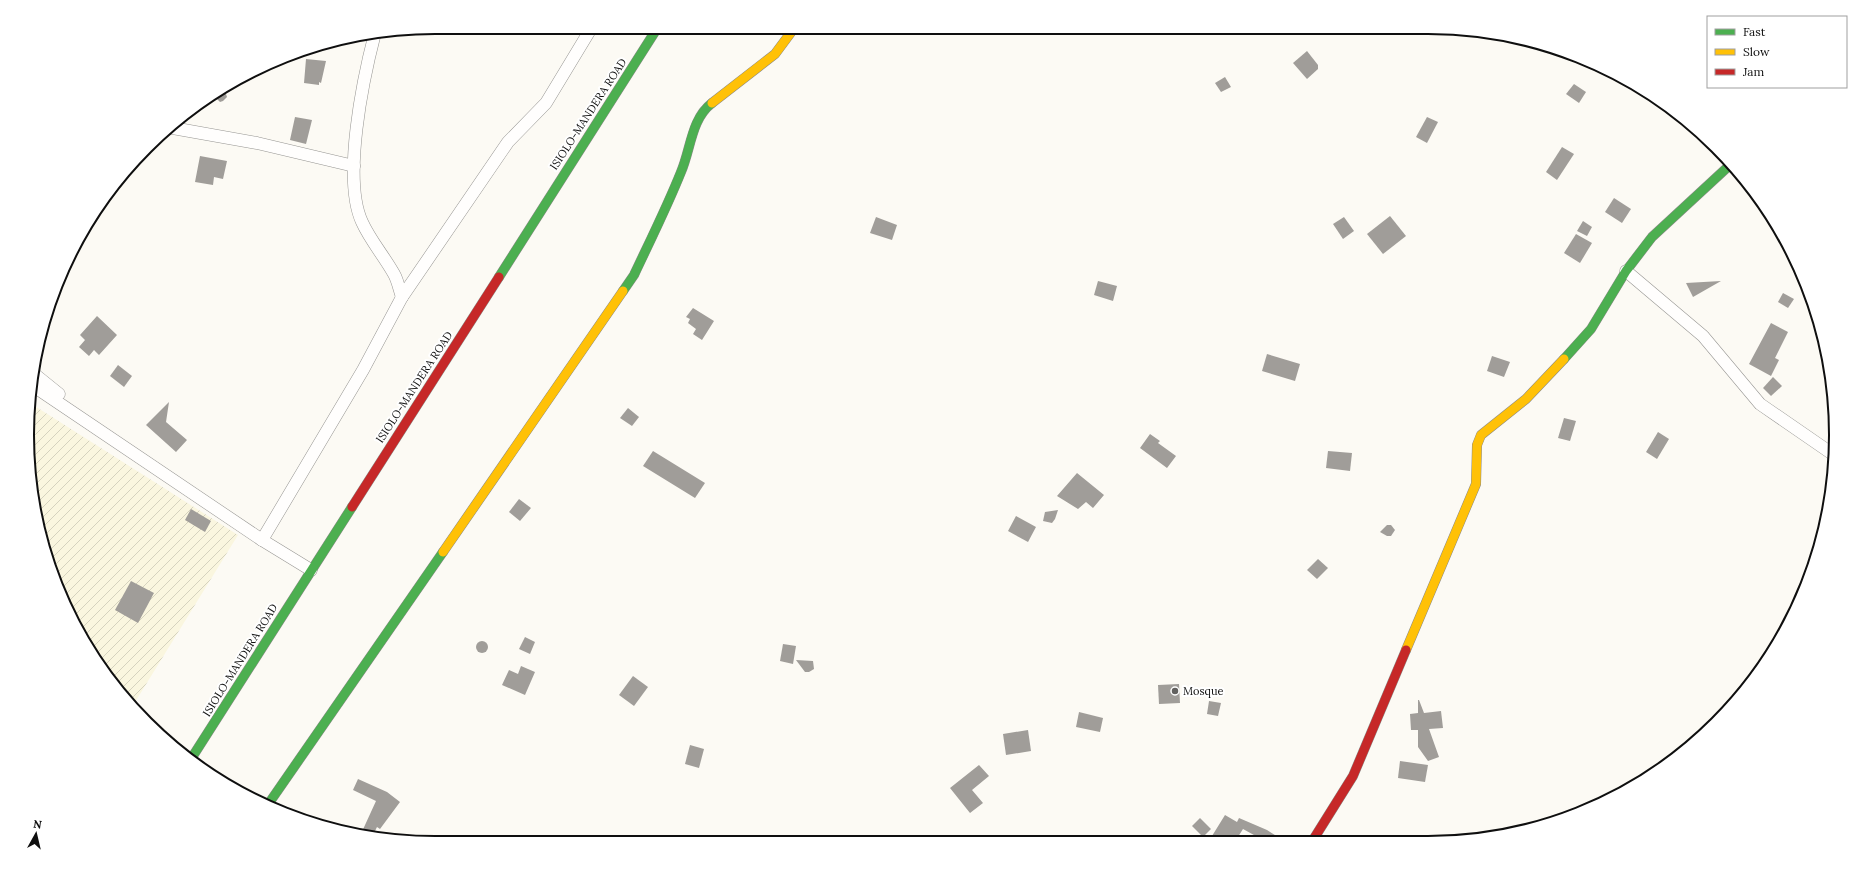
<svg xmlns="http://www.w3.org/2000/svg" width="1863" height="870" font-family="Lora,serif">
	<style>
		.farmland { fill: url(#farmland-furrows) }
		.building { fill: #a09d99 }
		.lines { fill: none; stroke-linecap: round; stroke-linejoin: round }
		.street-casing { stroke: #969592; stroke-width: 13 }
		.fast-casing { stroke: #8c8b89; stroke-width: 10 }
		.slow-casing { stroke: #8c8b89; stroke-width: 10 }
		.jam-casing { stroke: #8c8b89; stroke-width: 10 }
		.street { stroke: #fffefd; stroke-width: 12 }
		.fast { stroke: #4caf50; stroke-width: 9 }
		.slow { stroke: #ffc107; stroke-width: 9 }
		.jam { stroke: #c62828; stroke-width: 9 }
		.poi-dot { fill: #62615f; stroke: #fff; stroke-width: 1.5 }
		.labels { text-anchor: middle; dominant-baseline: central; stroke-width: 4; stroke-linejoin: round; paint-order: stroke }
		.street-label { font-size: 11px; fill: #0f0f0f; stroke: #fff }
		.poi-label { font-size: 11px; fill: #0f0f0f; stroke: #fff; text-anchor: start }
		.rim { fill: none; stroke: #0f0f0f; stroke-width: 2 }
	</style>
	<defs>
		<pattern id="farmland-furrows" width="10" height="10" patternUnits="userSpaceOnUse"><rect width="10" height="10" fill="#faf6df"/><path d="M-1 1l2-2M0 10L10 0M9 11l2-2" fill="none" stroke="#d5d2be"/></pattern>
	</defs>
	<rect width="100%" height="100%" fill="#fcfaf4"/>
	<!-- farmland -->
	<path class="farmland" d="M30,403l208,132 -106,172 -50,-68 -33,-73 -14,-52 -8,-79z"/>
	<!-- building -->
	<g class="building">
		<path d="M1307,51l11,14v4l-11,10 -14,-16z"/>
		<path d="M306,59l20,2 -5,22 -2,-1v3l-15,-2z"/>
		<path d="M1225,77l6,10 -10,5 -6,-9z"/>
		<path d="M1574,84l12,8 -7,11 -13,-9z"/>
		<path d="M220,89l5,2 2,6 -4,4 -3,1 -7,-7z"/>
		<path d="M295,117l17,3 -6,24 -16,-4z"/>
		<path d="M1427,117l11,5 -11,21 -11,-6z"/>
		<path d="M1562,147l12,7 -17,26 -11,-8z"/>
		<path d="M200,156l27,5 -4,18 -9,-2 -1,8 -18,-3z"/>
		<path d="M1614,198l17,11 -9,14 -17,-11z"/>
		<path d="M1390,216l16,20 -23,18 -16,-20z"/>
		<path d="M876,217l21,8 -5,15 -22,-7z"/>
		<path d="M1344,217l10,14 -11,8 -10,-15z"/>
		<path d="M1583,221l9,6 -5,9 -10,-5z"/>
		<path d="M1576,234l16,9 -12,20 -16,-10z"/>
		<path d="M1098,281l19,5 -4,15 -19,-6z"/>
		<path d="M1721,281l-28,16 -7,-14z"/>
		<path d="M1783,293l11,6 -6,9 -10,-6z"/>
		<path d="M693,308l21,13 -12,19 -9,-6 3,-5 -8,-6 2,-4 -4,-2z"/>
		<path d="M97,316l20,19 -18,20 -5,-5 -5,6 -10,-9 6,-7 -5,-5z"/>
		<path d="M1771,323l17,9 -13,26 4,2 -8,16 -22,-12z"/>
		<path d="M1267,354l33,10 -5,17 -33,-10z"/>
		<path d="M1492,356l18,6 -6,15 -17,-6z"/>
		<path d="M118,365l14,11 -8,11 -14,-11z"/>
		<path d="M1773,377l9,9 -11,10 -8,-8z"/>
		<path d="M169,402l-3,20 21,18 -11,12 -30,-27z"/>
		<path d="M628,408l11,9 -7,9 -12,-8z"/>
		<path d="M1564,418l12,3 -6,20 -12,-3z"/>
		<path d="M1658,432l11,7 -12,20 -11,-7z"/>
		<path d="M1150,434l10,7 -2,2 18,13 -9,12 -27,-20z"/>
		<path d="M653,451l52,32 -10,15 -52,-32z"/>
		<path d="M1328,451l24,2 -2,18 -24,-3z"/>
		<path d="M1077,473l27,22 -11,13 -7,-6 -8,7 -21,-13z"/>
		<path d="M519,499l12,9 -11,13 -11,-9z"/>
		<path d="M191,509l20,12 -6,11 -20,-12z"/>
		<path d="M1058,510l-3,9 -3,4 -9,-2 2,-9z"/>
		<path d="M1016,516l20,11 -8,15 -20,-11z"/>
		<path d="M1387,525h4l4,5 -4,6h-4l-7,-4z"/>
		<path d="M1318,559l10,9 -11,11 -10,-9z"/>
		<path d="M131,581l23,12 -16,30 -23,-13z"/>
		<path d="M525,637l10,5 -5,12 -11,-5z"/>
		<circle cx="482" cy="647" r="6"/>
		<path d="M783,644l13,2 -3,18 -13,-3z"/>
		<path d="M796,660l17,1 1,8 -5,3h-4z"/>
		<path d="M521,666l14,6 -10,23 -23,-10 7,-15 9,4z"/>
		<path d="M633,676l15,11 -14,19 -15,-11z"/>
		<path d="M1179,684l1,19 -21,1 -1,-19z"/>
		<path d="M1418,700h1l5,13 17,-2 2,17 -14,1 10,28 -11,4 -10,-14v-17h-7l-1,-16 8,-1z"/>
		<path d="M1209,701l12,2 -3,13 -11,-2z"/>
		<path d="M1079,712l24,6 -3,14 -24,-5z"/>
		<path d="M1028,730l3,21 -25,4 -3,-21z"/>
		<path d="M690,745l14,4 -5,19 -14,-4z"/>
		<path d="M1400,761l28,4 -3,17 -27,-4z"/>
		<path d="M979,765l10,11 -17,14 11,13 -13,10 -20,-25z"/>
		<path d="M358,779l29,13 13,10 -20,27 -3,-2 -5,10 -12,-1 16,-35 -23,-11z"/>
		<path d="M1225,815l12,7 2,-4 28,12 16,10h-20l-20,-11 -7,11h-16l-8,-4z"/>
		<path d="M1200,818l11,11 -8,8 -11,-11z"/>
	</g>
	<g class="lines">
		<!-- street casing -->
		<g class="street-casing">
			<g id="street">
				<path d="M375,33c-12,46 -33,146 -13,189 8,18 22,34 32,52 4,7 5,15 8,23"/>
				<path d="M167,127l90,16 97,23"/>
				<path d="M1626,271l77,65 57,68 74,51"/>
				<path d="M33,373l26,21"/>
				<path d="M32,385l230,155 49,30"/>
				<path d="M262,540l101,-170 39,-73 106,-155 38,-39 46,-76"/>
			</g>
		</g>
		<!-- fast casing -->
		<g class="fast-casing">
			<g id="fast">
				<path d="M499,277l159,-250"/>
				<path d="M623,291l11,-16c16,-34 33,-68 47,-103 10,-23 10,-53 31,-69"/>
				<path d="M1564,359l27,-30 35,-58 26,-34 79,-73"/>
				<path d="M191,759l161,-252"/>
				<path d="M267,806l176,-254"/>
			</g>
		</g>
		<!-- slow casing -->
		<g class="slow-casing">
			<g id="slow">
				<path d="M712,103l63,-49 20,-27"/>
				<path d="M443,552l180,-261"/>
				<path d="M1406,650l70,-166 1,-39 4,-10 45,-36 38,-40"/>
			</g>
		</g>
		<!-- jam casing -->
		<g class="jam-casing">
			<g id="jam">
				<path d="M352,507l147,-230"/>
				<path d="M1313,840l40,-64 53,-126"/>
			</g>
		</g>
		<!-- street -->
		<use href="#street" class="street"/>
		<!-- fast -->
		<use href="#fast" class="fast"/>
		<!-- slow -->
		<use href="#slow" class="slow"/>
		<!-- jam -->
		<use href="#jam" class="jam"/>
	</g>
	<!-- markers -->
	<circle class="poi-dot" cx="1175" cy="691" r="4"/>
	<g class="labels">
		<!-- street labels -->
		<g class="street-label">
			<text transform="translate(588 114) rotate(-57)">ISIOLO-MANDERA ROAD</text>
			<text transform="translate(414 387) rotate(-57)">ISIOLO-MANDERA ROAD</text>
			<text transform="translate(240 660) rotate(-58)">ISIOLO-MANDERA ROAD</text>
		</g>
		<!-- poi labels -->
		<g class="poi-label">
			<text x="1183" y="691">Mosque</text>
		</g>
	</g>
	<!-- crop -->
	<path d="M0 0H1863V870H0ZM435 34H1428A401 401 0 0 1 1829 435V435A401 401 0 0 1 1428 836H435A401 401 0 0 1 34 435V435A401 401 0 0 1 435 34Z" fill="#fff" fill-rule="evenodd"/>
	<path class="rim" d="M435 34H1428A401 401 0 0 1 1829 435V435A401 401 0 0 1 1428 836H435A401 401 0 0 1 34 435V435A401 401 0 0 1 435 34Z"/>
	<!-- legend -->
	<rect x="1707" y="16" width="140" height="72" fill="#ffffff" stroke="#9f9f9f"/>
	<rect x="1715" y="29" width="20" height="6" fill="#4caf50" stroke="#9f9f9f"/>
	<text x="1743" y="36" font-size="12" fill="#0f0f0f">Fast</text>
	<rect x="1715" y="49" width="20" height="6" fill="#ffc107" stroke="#9f9f9f"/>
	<text x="1743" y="56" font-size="12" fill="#0f0f0f">Slow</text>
	<rect x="1715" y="69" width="20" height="6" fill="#c62828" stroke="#9f9f9f"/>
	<text x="1743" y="76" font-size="12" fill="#0f0f0f">Jam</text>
	<!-- north arrow -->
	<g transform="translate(36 834) rotate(8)" stroke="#ffffff" stroke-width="3" paint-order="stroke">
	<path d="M0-3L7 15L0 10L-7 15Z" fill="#0f0f0f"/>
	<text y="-6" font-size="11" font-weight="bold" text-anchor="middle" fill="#0f0f0f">N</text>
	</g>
</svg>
